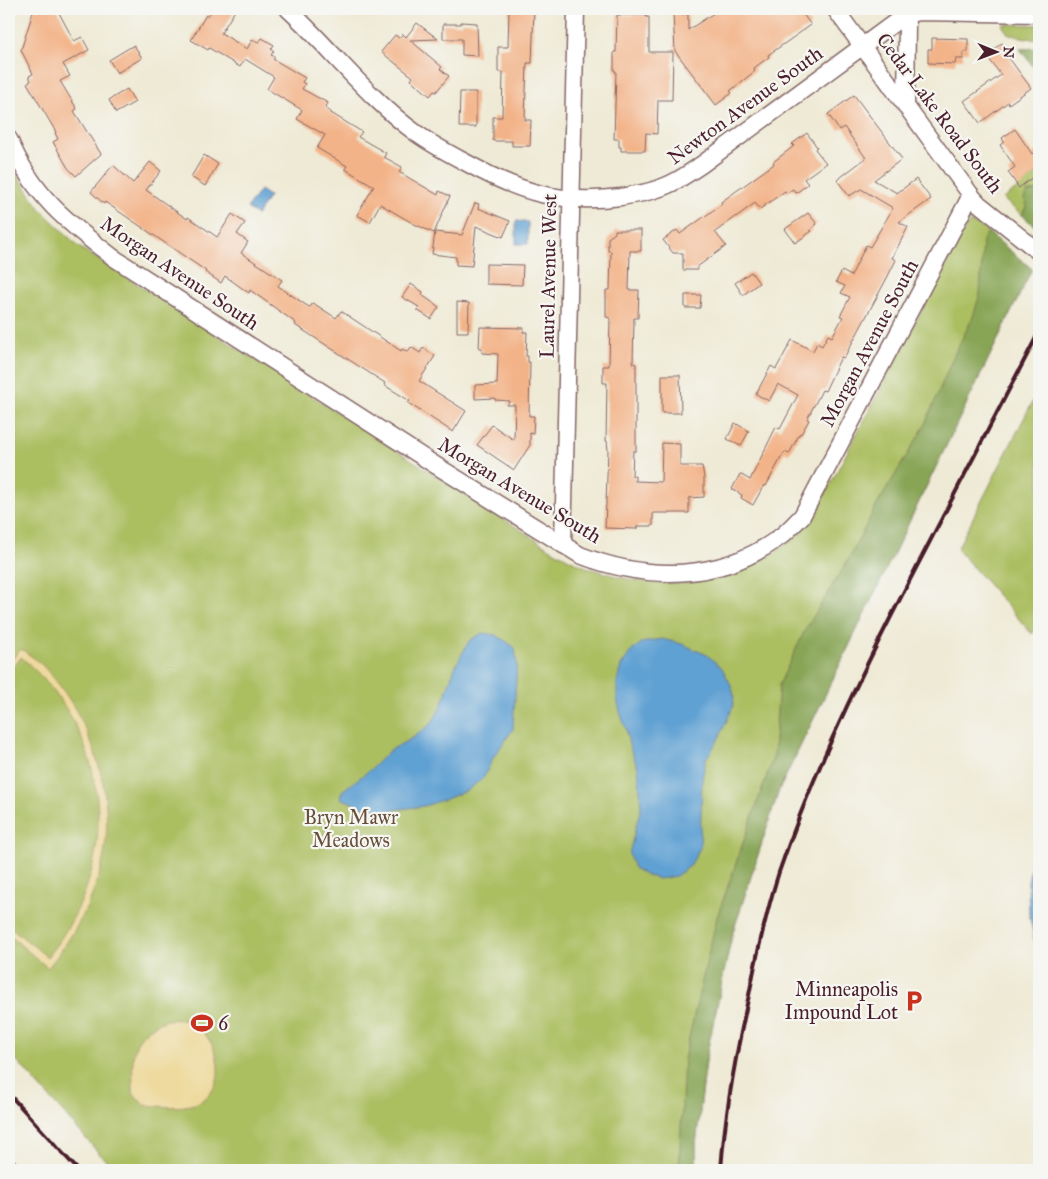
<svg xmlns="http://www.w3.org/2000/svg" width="1048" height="1179" font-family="'IM FELL Great Primer',serif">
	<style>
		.green { fill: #abbe61; stroke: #7a6e46 }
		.forest { fill: #88a557; stroke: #696241 }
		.sand { fill: #eeda9e; stroke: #9c7c64 }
		.water { fill: #60a1d3; stroke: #55607f }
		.building { fill: #f3b388 }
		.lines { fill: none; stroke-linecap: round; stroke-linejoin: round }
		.minor-casing { stroke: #846666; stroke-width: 19 }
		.minor { stroke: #fff; stroke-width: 16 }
		.tram { stroke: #4a1f2b; stroke-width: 1 }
		.rail { stroke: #4a1f2b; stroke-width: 4 }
		.labels { text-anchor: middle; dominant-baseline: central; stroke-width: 4.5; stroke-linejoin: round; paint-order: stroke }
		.street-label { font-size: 20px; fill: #4a1f2b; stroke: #f6f6f2 }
		.park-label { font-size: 20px; fill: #674f3b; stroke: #f6f6f2 }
		.poi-label { font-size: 20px; fill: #4a1f2b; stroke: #f6f6f2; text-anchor: end }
	</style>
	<rect width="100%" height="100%" fill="#f6f6f2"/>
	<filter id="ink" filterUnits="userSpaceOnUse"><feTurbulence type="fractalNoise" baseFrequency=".02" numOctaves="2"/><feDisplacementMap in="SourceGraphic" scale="10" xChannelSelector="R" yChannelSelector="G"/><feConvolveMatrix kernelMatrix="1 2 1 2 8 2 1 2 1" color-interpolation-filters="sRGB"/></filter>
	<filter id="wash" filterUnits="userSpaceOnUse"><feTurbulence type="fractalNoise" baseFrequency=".0096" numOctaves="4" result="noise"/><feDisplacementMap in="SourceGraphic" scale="20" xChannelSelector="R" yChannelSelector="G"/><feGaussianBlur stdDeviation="1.12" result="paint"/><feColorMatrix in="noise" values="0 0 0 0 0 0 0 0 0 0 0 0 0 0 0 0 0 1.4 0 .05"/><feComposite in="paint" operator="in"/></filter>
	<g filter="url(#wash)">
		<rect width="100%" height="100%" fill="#efead5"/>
		<!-- green -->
		<g class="green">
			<path d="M1003,24l36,1v15c-10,-1 -19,-4 -30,-5l-7,-10z"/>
			<path d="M9,163l33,48 37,36 470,301c12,6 24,14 37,19 8,3 17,5 26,8 73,21 150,3 200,-56l150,-285 8,-12 13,6 49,41 -253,521 -47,145 -25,117 -11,92v26h-582l-105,-118z"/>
			<path d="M1039,172v18l-13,3 1,12 -5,10 -19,-16z"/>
			<path d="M1039,389v236l-7,9 -75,-85z"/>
		</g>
		<!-- forest -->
		<g class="forest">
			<path d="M1039,48v27l-19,-26z"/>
			<path d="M1039,190v40l-17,-15 5,-10 -3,-6 2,-6z"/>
			<path d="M988,232l44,37 -253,521 -47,145 -25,117 -11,92v26h-17l5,-111 33,-142 57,-162 5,-70 26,-55 42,-68 27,-52 50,-83 30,-72 19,-38 7,-23 3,-54z"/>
		</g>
		<!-- sand -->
		<g class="sand">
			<path d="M21,649c7,5 15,10 21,16 52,53 80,142 56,214 -11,34 -28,61 -50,89l-39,-33v-9l38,31c77,-93 66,-222 -26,-300l-12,15v-9z"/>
			<path d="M166,1020c5,0 11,-1 15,0 38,7 54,71 13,84 -16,5 -34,2 -50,1l-11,-12c0,-36 -6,-57 33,-73z"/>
		</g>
		<!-- water -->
		<g class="water">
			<path d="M260,190l9,6 -12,19 -10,-7z"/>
			<path d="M516,221l12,1v22h-12z"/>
			<path d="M482,633l14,2 14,9 5,4 2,16 -4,65 -20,29 -9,19 -16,13 -19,8 -25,8 -38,5 -25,-5 -21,-8 2,-7 29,-22 18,-18 25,-14 17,-13 10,-17 14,-40 14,-26z"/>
			<path d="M662,639l20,5 25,11 15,13 9,17 3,10 -1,12 -15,33 -12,19 -4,20 -2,69 -10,18 -14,10 -17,3 -14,-4 -11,-7 -5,-14 12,-47 -1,-16 -2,-23 -9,-23 -3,-16 -5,-14 -4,-16v-18l4,-15 9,-13 11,-10z"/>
			<path d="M1039,779v184l-10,-50 -1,-31 11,-60 -3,-18z"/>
		</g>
		<g id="blocks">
			<!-- building -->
			<g class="building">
				<path d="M34,9h23l17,32 8,-4 7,13 -26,14 7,12 -10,5 17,28 -3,2 27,43 -25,22 -8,-8 -15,-26 5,-3 -3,-6 1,-1 -29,-49 4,-2 -2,-5 4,-2 -12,-24z"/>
				<path d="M213,9h23l-15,24 26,16 5,-9 7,2 3,-4 12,7 -3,4 3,2 -3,4 4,2 -2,2 32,19 -3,4 3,2 -3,5 26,14 -3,5 6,4v1l31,19 -4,5 28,16 -2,4 18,10 -3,5 39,23 1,-4 11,5 -16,37 -20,-9 -34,-20 -10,18 -13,-7 17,-29 -29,-17 2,-3 -30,-18 8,-13 -28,-16 5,-9 -35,-21 7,-12 -29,-18 -5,8 -31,-19 -1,2 -17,-10 15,-25 2,1z"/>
				<path d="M509,9h25l-2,54h-5l-2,55v2h6l-1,26h-18v-5h-19v-24h9l1,-45h-5v-25h10z"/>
				<path d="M720,9h79l12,16 -43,30 1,2 -15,11 1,3 -25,20 2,2 -16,12 -41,-54 -2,-37h15v16z"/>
				<path d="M617,15h29v2h3v35h24l-1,48h-14l-1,34 -11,-1 -1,18h-24v-4h-2v-8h-5l2,-68h-2v-19h2z"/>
				<path d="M461,22l16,1 1,33 -16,-1v-16h-19v-15h18z"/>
				<path d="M417,23l21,16 -28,1 32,27 -2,2 9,7 -13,16 -2,-1 -4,5 -19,-16 2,-3 -32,-25 14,-17 4,3 4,-4 3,3z"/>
				<path d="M932,38l36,1v13h-5v7h-7l-1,5 -27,-1v-14h4z"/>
				<path d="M1002,43l9,13 -2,2 22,30 -22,16 -1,-2 -28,21 -16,-22 37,-26 -15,-20z"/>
				<path d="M134,45l8,13 -25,15 -8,-13z"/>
				<path d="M127,89l8,13 -19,11 -7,-13z"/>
				<path d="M460,92h16v35h-17z"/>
				<path d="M854,95l48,64 -28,21 23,13 19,-14 15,20 -32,23 9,5 -16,31 4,2 -9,18 -43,80 -3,-1 -16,34 -3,-1 -4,8 -11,21 2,1 -8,14 -1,-1 -11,21 -4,-2 -3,4 -16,30 -2,-1 -11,20 -12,-7 1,-3 -10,-6 8,-15 10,6 26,-53 4,2 18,-34 -20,-11 -9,17 -13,-7 15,-28 5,3 16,-29 21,11 4,-8 5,3 6,-11 4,2 11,-20 -3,-1 10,-19 -9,-4 4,-7 -9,-4 6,-11 9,5 15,-31 4,2 23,-39 -32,-19 -12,7 -12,-16 29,-22 -22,-31 -5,3 -11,-16z"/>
				<path d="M1015,129l17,25 7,-5v23l-20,16 -11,-16 7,-5 -15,-22 4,-3 -2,-4z"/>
				<path d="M807,133l10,14 -2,2 11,14 -22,16 4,5 -12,9 -3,-4 -6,4 -2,-2 -25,18 -5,-6 -40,29 11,14 -29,21v3h-14v-17h-10l-10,-13 14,-10 3,4 42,-30 -1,-2 53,-38 -1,-2 21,-16 -2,-2z"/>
				<path d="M204,155l14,9 -13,22 -14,-9z"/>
				<path d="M150,162l11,9 -15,19 41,29 1,-2 29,20 15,-23 13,9 -8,11 11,8 -7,11 41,27 -4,6 31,21h1l3,-4 23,15 5,-7 60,40 1,-2 6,3 3,-5 9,6 3,-5 12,8 -16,25 47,30 -13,21 -45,-29 2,-2 -26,-16 1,-2 -90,-58 1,-2 -46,-33 -1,3 -24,-17 -4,7 -16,-11 1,-1 -101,-69 -1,2 -13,-12 22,-27 20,18z"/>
				<path d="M475,203l4,1 -1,4 32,13 -7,16 -27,-11 -4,40 -16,-1v-8l-24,-3 3,-22 27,3z"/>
				<path d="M808,213l9,11 -7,6 2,1 -17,12 -10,-14z"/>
				<path d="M615,230h26v21h-11l-1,39h10l-1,28h-4l-1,45 3,1v87h-3l-1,25h3v5l26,1 1,-39 18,1v22h22l2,11v20l-15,1v15h-36v13h-16v3l-32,-1 3,-78 -1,-9h-1l1,-58h-4v-17h6l1,-48 -4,-1v-27h4l1,-39h-3v-13l7,-5z"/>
				<path d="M486,264l37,1 -1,20 -36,-1z"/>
				<path d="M751,272l8,11 -16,12 -8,-12z"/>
				<path d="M411,284l12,8 -1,3 17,12 -8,12 -14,-9 2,-3 -17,-10z"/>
				<path d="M685,295h16l-1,13h-15z"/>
				<path d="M457,302l12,1 -1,29h-11z"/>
				<path d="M480,327l44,1 -1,4h4l-1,24h2v6h2l-1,54h5l-1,18 -3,-1v12l-16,25 -37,-25 15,-20 22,15 1,-35h-8l3,-4 -15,-1v-2l-20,1v-14l22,-1 1,-30 -16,-1v-5h-3z"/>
				<path d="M662,375h18l1,38h-19z"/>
				<path d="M735,423l14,8 -8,15 -14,-7z"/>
			</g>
		</g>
	</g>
	<g filter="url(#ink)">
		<use href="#blocks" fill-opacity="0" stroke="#846666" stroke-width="1"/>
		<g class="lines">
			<!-- minor casing -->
			<g class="minor-casing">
				<g id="minor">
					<path d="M288,9c42,39 82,91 128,124 15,11 32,20 49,29 54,30 94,43 156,35 18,-3 35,-6 51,-14 10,-5 20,-12 29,-18l204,-150 14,-3 120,2"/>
					<path d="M835,9l136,186 8,9 60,48"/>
					<path d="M904,9l3,15 -1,81"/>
					<path d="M9,139c23,56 59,84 105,119l318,205 148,92c67,26 140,27 200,-18 8,-6 15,-14 22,-21l169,-321"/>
					<path d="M563,545l13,-536"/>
				</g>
			</g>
			<!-- minor -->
			<use href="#minor" class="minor"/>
			<!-- tram -->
			<g class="tram">
				<path d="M9,1154l14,16"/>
				<path d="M9,1168l2,2"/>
			</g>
			<!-- rail -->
			<g class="rail">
				<path d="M9,1094l69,76"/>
				<path d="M721,1170c4,-58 15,-117 28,-175 8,-41 17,-83 30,-123 39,-114 93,-220 149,-327 37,-71 74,-142 111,-213"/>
			</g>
		</g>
	</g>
	<!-- icons -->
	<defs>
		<g id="parking-bare" transform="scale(1.725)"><path d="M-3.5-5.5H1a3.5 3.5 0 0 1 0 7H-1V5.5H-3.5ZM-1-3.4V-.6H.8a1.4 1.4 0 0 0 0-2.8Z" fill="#c8321e" stroke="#f6f6f2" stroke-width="2.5" paint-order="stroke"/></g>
		<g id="stadium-bare" transform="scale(1.725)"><path d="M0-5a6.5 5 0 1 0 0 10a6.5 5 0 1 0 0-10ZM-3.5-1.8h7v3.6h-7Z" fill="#c8321e" stroke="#f6f6f2" stroke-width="2.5" paint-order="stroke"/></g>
	</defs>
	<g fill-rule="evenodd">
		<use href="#parking-bare" x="914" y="1001"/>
		<use href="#stadium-bare" x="202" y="1023"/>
	</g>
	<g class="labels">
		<!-- street labels -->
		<g class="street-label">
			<text transform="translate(745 105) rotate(-36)">Newton Avenue South</text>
			<text transform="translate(940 113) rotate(53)">Cedar Lake Road South</text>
			<text transform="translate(180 273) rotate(34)">Morgan Avenue South</text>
			<text transform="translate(548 276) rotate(-89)">Laurel Avenue West</text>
			<text transform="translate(869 343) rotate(-62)">Morgan Avenue South</text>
			<text transform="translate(520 490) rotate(31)">Morgan Avenue South</text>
		</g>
		<!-- park labels -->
		<g class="park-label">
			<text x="351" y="817">Bryn Mawr<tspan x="351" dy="23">Meadows</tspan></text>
		</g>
		<!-- poi labels -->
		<g class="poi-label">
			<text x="898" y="989">Minneapolis<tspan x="898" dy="23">Impound Lot</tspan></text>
			<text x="218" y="1023" text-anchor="start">6</text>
		</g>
	</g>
	<!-- margin -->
	<rect width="1048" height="1179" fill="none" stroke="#f6f6f2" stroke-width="30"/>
	<!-- north arrow -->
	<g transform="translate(996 52) rotate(91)" stroke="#f6f6f2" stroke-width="4" paint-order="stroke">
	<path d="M0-4L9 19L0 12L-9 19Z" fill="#4a1f2b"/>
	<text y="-8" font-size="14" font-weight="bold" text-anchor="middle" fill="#4a1f2b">N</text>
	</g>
</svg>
